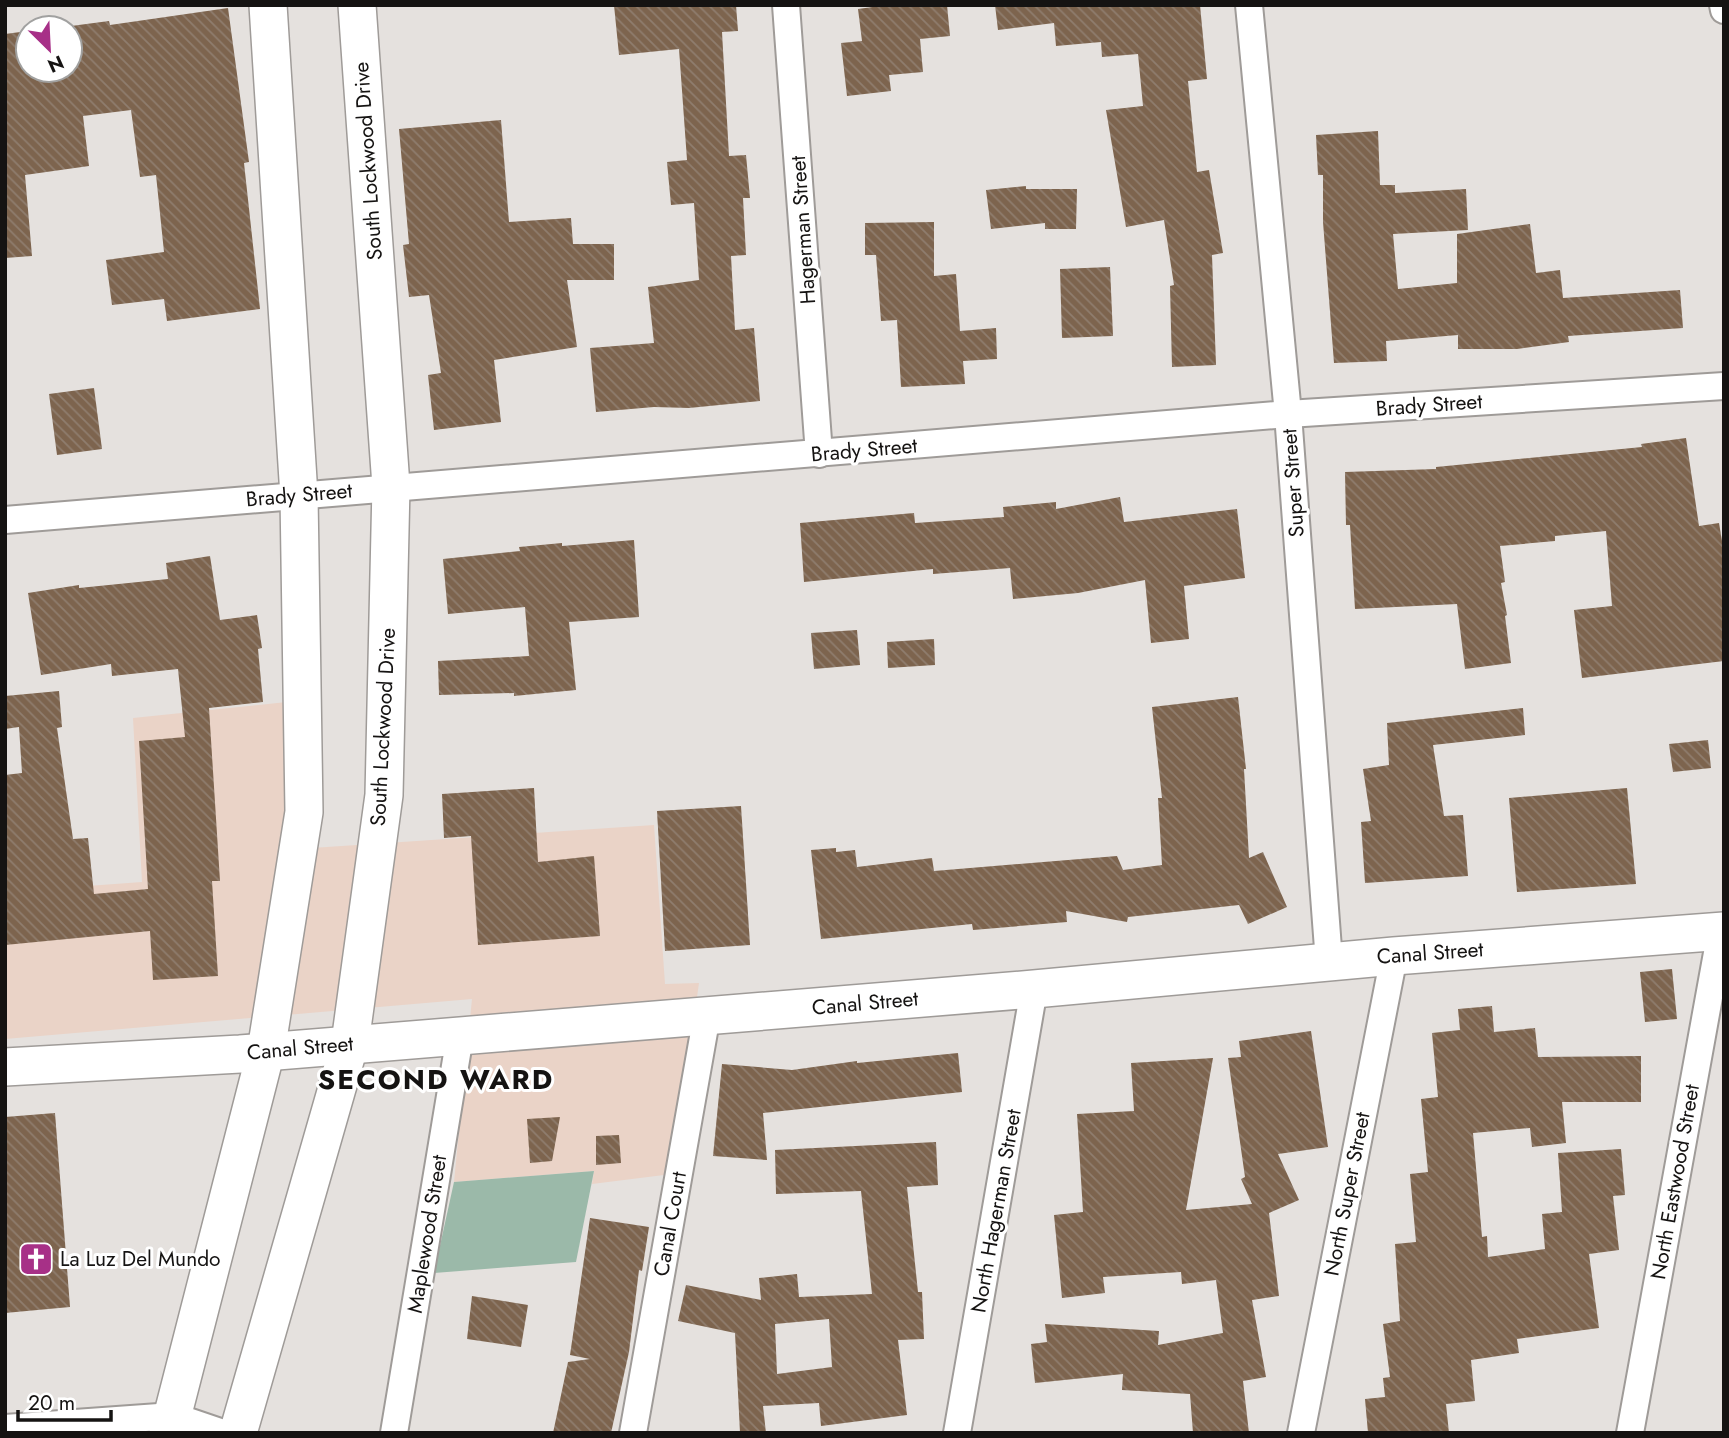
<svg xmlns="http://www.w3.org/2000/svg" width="1729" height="1438" font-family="Jost,sans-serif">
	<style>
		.commercial { fill: #ead3c7 }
		.grass { fill: #9bb9a9 }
		.building { fill: url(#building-back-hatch); fill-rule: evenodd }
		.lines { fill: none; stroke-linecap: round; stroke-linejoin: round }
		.street-casing { stroke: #9f9b98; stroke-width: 30 }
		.secondary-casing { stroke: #9f9b98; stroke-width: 40 }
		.street { stroke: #fff; stroke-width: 26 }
		.secondary { stroke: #fff; stroke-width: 37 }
		.labels { text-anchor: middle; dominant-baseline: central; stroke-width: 6; stroke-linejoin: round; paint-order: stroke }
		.street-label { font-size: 21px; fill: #151312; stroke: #fff }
		.poi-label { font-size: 21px; fill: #151312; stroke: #fff; text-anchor: start }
		.district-label { font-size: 28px; font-weight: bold; letter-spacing: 2px; fill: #151312; stroke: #fff }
	</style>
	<defs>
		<pattern id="building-back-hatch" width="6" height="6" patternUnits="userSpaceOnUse" patternTransform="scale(1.75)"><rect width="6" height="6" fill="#7d644e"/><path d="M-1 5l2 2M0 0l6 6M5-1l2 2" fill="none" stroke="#8f7d6e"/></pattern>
	</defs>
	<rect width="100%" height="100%" fill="#e5e1de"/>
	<!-- commercial -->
	<path class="commercial" d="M296,701l-14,149 372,-25 11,159 34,-1 -27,191 -80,10 2,-13 -140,11 18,-183 -467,40v-147l137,-10 -9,-164z"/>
	<!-- grass -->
	<path class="grass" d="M594,1171l-18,91 -142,11 20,-91z"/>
	<!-- building -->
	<g class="building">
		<path d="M614,5h122l2,26 -16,1 7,124 17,-1 4,43h-7l3,57 -15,1 4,74 19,-2 6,73 -71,7 -35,-1 -58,5 -6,-64 64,-5 -6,-56 51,-7 -5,-77 -23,2 -4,-43 20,-2 -8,-111 -60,6z"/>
		<path d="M887,5h60l3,31 -30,3 3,33 -34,3 2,16 -44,5 -6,-53 21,-2 -4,-32z"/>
		<path d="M995,5h205l7,74 -19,2 9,91 12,-2 14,83 -11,2 4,110 -44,2 -2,-81 4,-1 -10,-65 -38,7 -20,-117 37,-4 -5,-52 -36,3 -1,-15 -45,4 -2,-23 -56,7z"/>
		<path d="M228,8l21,154 -5,1 16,146 -93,12 -3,-22 -52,6 -6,-45 58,-8 -8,-77 -16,2 -9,-67 -48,6 6,50 -64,9 7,81 -27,2v-224l23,-3v39h42v-42h-14l53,-7 1,4z"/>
		<path d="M501,120l8,102 62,-4 2,26h41v36h-47l10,67 -83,13 7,62 -67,8 -6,-55 13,-2 -12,-78 -20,2 -6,-52 6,-1 -10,-115z"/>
		<path d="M1378,131l2,54h15v8l71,-4 2,41 -75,4 5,55 59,-6v-49l73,-10 6,49 24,-3 3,28 117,-8 3,38 -115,8 1,6 -52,7h-59v-14l-72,6 1,20 -53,2 -11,-141v-47h-5l-2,-40z"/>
		<path d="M1026,186v3h51l-1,40h-31v-6l-54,6 -5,-39z"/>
		<path d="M934,222v54l22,-2 4,57 36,-3 1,31 -34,2 2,23 -64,3 -4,-67 -16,1 -5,-66h-11v-32z"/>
		<path d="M1110,267l3,69 -51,2 -2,-69z"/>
		<path d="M94,388l8,61 -45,6 -8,-61z"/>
		<path d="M1686,438l13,88 20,-3 5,30v108l-142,17 -8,-68 38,-4 -6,-75 -51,5v5l-55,5 5,36 -4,1 6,32 -2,1 6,47 -46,6 -8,-65 -102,5 -5,-84h-4l-1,-53 91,-3v-2l206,-20 -1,-3z"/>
		<path d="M1120,497l4,25 113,-13 8,69 -61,8 5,53 -38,4 -6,-63 -67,13 -65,6 -3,-31 -77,6v-5l-129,13 -4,-59 114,-10 1,10 89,-6 -1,-10 53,-5v7z"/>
		<path d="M634,540l5,77 -70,5 7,68 -62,6v-3l-75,2 -1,-34 91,-5 -4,-49 -77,7 -5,-55 77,-8 -1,-4 43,-4v3z"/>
		<path d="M210,556l10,64 37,-5 5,33 -4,1 5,53 -54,6 11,173h-8l6,95 -65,4 -3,-49 -145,14v-170l17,-2 -3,-46 -14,2v-33l54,-5 3,36 -5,1 16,111 15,-1 6,56 54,-5 -9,-148 46,-4 -7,-68 -66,7 -1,-12 -70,11 -13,-82 51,-8v3l89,-9 -2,-16z"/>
		<path d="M857,630l3,35 -46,4 -3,-36z"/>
		<path d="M934,639l1,26 -47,3 -1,-26z"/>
		<path d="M1238,697l8,72h-2l5,89 14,-6 24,55 -39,17 -9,-19 -111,12 -1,5 -61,-11 1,11 -94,8 -1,-6 -151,15 -10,-89 25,-2v4l19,-2 2,17 75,-9 2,13 183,-15 6,14 39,-5 -4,-67h4l-10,-91z"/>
		<path d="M1523,708l2,27 -92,10 11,71 19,-1 5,61 -103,7 -4,-61 10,-1 -8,-52 26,-4 -2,-42z"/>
		<path d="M1708,740l3,28 -38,4 -4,-28z"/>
		<path d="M534,788l4,74 56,-6 6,80 -122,9 -7,-109 -27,2 -2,-44z"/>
		<path d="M1627,788l9,96 -119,8 -8,-94z"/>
		<path d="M741,806l9,139 -85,6 -8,-140z"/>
		<path d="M1672,969l5,50 -32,3 -5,-50z"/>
		<path d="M1492,1006l2,26 41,-4 3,29 103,-1v46h-79l4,41 -34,4 -2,-19 -57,5 9,104 5,-1 1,21 57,-8 -3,-35 20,-2 -4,-59 63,-4 4,46 -12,1 6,54 -30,4 10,74 -82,11 2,14 -48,7 4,41 -29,3 3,29h-81l-3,-34 20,-2 -2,-19 7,-1 -7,-53 17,-3 -5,-77 21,-2 -6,-68 18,-2 -7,-73 17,-2 -6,-64 28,-3 -2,-21z"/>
		<path d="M1311,1031l17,116 -50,7 21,46 -30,13 10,83 -27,4 14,77 -23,4 6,52h-56l-3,-39 -68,-4 1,-16 -88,9 -4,-39 16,-2 -2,-18 114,7 -1,14 65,-12 -7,-53 -34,4 -1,-12 -78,5 2,16 -43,5 -8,-83 29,-3 -6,-98 57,-3 -3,-48 82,-5 -27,152 66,-6 -11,-25 4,-2 -17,-119 13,-1 -2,-16z"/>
		<path d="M958,1053l4,39 -199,21 4,47 -54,-4 9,-92 70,6 65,-9v2z"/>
		<path d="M55,1113l15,194 -65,6v-196z"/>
		<path d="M560,1117l-8,44 -22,2 -3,-44z"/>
		<path d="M619,1135l2,28 -25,2v-29z"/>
		<path d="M936,1142l2,43 -31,2 11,105h4l2,47 -26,1 9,75 -86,11 -2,-23 -56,3 3,27h-26l-5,-100 -57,-12 8,-36 75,15 -2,-22 38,-4 2,23 73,-3 -11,-103 -85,3 -1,-44zM829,1319l3,48 -55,7 -2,-50z"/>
		<path d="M590,1218l59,9 -7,44 -3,-1 -10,82 -18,81h-58l15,-71 22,-3 -20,-4z"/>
		<path d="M472,1296l56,9 -7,42 -54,-8z"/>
	</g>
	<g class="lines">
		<!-- street casing -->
		<g class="street-casing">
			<g id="street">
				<path d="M786,5l33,449"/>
				<path d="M1249,5l39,409 41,548"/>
				<path d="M1723,5l1,5"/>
				<path d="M5,520l1283,-106 436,-28"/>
				<path d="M5,1428l168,-12 50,17"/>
				<path d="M394,1433l66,-397"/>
				<path d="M633,1433l74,-418"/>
				<path d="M957,1433l77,-444"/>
				<path d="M1301,1433l93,-477"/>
				<path d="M1630,1433l91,-502"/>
			</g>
		</g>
		<!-- secondary casing -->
		<g class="secondary-casing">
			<g id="secondary">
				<path d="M5,1067l235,-13 794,-65 360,-33 330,-25"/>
				<path d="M168,1433l98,-382 38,-239 -5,-316 -31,-491"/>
				<path d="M238,1433l112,-390 34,-248 7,-309 -34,-481"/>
			</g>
		</g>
		<!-- street -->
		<use href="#street" class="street"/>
		<!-- secondary -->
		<use href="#secondary" class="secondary"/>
	</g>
	<!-- icons -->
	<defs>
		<g id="church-square" transform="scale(1.75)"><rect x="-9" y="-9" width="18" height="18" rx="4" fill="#a73087" stroke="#fff"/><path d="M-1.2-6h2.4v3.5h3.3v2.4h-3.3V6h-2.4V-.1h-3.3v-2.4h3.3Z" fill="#fff"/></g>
	</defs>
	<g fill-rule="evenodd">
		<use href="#church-square" x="36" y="1259"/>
	</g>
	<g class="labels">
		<!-- street labels -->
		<g class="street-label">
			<text transform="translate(368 161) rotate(-94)">South Lockwood Drive</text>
			<text transform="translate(803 230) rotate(-94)">Hagerman Street</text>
			<text transform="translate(1429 405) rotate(-4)">Brady Street</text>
			<text transform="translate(864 450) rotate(-5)">Brady Street</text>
			<text transform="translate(1293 483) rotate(-94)">Super Street</text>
			<text transform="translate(299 495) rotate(-5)">Brady Street</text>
			<text transform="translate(383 727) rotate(-87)">South Lockwood Drive</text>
			<text transform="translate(1430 953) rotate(-4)">Canal Street</text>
			<text transform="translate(865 1003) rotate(-5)">Canal Street</text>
			<text transform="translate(300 1048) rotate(-5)">Canal Street</text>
			<text transform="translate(1675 1182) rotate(-80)">North Eastwood Street</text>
			<text transform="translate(1347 1194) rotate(-79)">North Super Street</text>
			<text transform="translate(996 1211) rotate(-80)">North Hagerman Street</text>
			<text transform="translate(670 1224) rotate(-80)">Canal Court</text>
			<text transform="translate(427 1234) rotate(-81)">Maplewood Street</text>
		</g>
		<!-- poi labels -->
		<g class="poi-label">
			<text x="60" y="1259">La Luz Del Mundo</text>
		</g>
		<!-- district labels -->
		<g class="district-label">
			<text x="436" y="1079">SECOND WARD</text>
		</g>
	</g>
	<!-- border -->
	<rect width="1729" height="1438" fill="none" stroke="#151312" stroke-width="14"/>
	<!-- north arrow -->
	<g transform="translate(49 49) rotate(156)"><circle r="33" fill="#ffffff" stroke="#a1a1a0" stroke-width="2"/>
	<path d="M0-5L12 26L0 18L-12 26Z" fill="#a73087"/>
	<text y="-10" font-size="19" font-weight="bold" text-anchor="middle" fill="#151312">N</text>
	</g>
	<!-- scale -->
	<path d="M18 1410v10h93v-10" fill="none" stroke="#151312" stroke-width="3.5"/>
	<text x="28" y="1410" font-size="21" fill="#151312" stroke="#ffffff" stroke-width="5" paint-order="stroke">20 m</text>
</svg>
